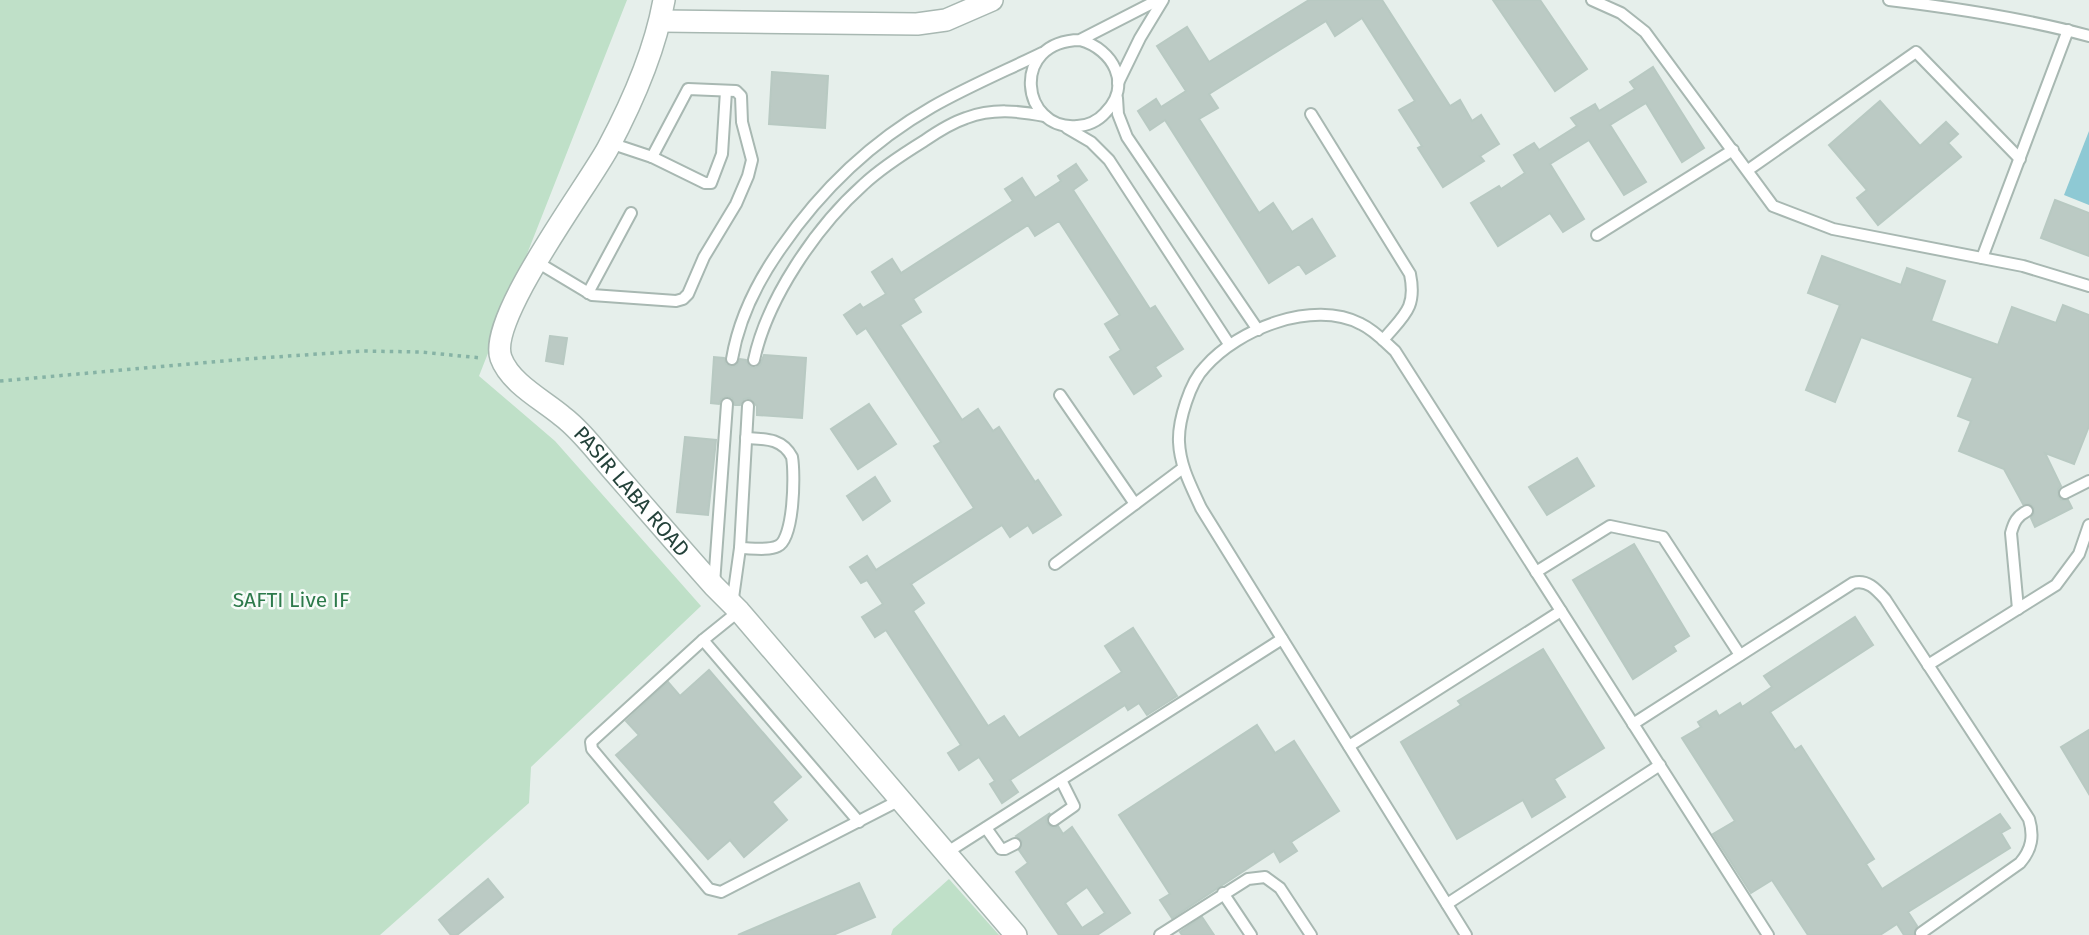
<svg xmlns="http://www.w3.org/2000/svg" width="2089" height="935" font-family="'Fira Sans',sans-serif">
	<style>
		.green { fill: #bfe0c8 }
		.water { fill: #8ec9d4 }
		.building { fill: #bbcac4; stroke: #b8c9c2; stroke-width: 2; fill-rule: evenodd }
		.lines { fill: none; stroke-linecap: round; stroke-linejoin: round }
		.service-casing { stroke: #a8b8b2; stroke-width: 14 }
		.minor-casing { stroke: #a8b8b2; stroke-width: 24 }
		.path { stroke: #86b3a5; stroke-width: 3.5; stroke-dasharray: 3.5 5; stroke-linecap: butt }
		.service { stroke: #fff; stroke-width: 10 }
		.minor { stroke: #fff; stroke-width: 21 }
		.labels { text-anchor: middle; dominant-baseline: central; stroke-width: 5; stroke-linejoin: round; paint-order: stroke }
		.street-label { font-size: 21px; fill: #24423a; stroke: #f7fbf9 }
		.park-label { font-size: 21px; fill: #2d7a4b; stroke: #f7fbf9 }
	</style>
	<rect width="100%" height="100%" fill="#e6efeb"/>
	<!-- green -->
	<g class="green">
		<path d="M0,0h627l-148,376 76,65 146,165 -170,161 -2,36 -149,132h-380z"/>
		<path d="M949,879l50,56h-108l2,-6z"/>
	</g>
	<!-- water -->
	<path class="water" d="M2089,131v74l-25,-10z"/>
	<!-- building -->
	<g class="building">
		<path d="M1309,0h73l68,106 10,-6 12,21 9,-6 18,29 -19,12 4,5 -41,26 -25,-39 4,-2 -23,-36 16,-9 -53,-83 -27,18 -9,-15 -117,73 9,14 -19,11 60,94 14,-10 19,29 20,-13 23,37 -29,18 -7,-10 -30,19 -104,-163 -15,10 -12,-19 18,-12 5,8 25,-16 -29,-45 30,-19 22,35z"/>
		<path d="M1493,0h47l47,69 -32,22z"/>
		<path d="M1653,67l51,81 -22,14 -36,-59 -36,22 36,57 -22,13 -35,-55 -39,24 34,55 -21,13 -13,-19 -52,33 -27,-43 28,-17 2,3 24,-16 -11,-18 20,-12 5,7 38,-24 -6,-8 24,-14 4,7 36,-22 -5,-7z"/>
		<path d="M772,72l56,4 -3,52 -56,-4z"/>
		<path d="M1880,101l40,45 26,-24 12,12 -10,9 13,14 -83,68 -21,-27 10,-8 -38,-45z"/>
		<path d="M1076,164l11,16 -14,10 77,119 5,-3 28,43 -28,18 6,9 -27,18 -24,-37 11,-7 -16,-26 15,-9 -61,-94 -24,15 -7,-11 -115,74 8,13 -21,13 62,95 16,-11 15,22 6,-4 36,55 3,-2 23,35 -28,18 -5,-8 -18,12 -8,-12 -91,59 13,19 -11,8 75,115 16,-10 15,22 103,-66 -17,-26 28,-18 44,68 -30,19 -8,-12 -11,7 -3,-5 -115,75 8,12 -16,11 -12,-19 5,-3 -16,-24 -20,13 -11,-17 13,-8 -75,-115 -11,7 -13,-20 21,-13 -16,-24 -6,3 -11,-16 17,-11 9,14 98,-62 -40,-62 7,-4 -75,-114 -9,6 -13,-19 16,-11 3,4 23,-14 -14,-22 20,-13 9,14 112,-72 -8,-12 17,-11 13,20 26,-17 -3,-5z"/>
		<path d="M2055,200l34,13v43l-48,-18z"/>
		<path d="M1822,256l79,29 6,-17 38,13 -14,40 67,24 14,-38 44,16 7,-18 26,10v111l-15,38 -29,-11 16,33 -3,3v7l3,4h7l4,8 -37,19 -4,-9 3,-4v-6l-4,-4h-7l-19,-35 -45,-18 12,-30 -13,-5 15,-38 -112,-41 -26,65 -29,-12 34,-85 -32,-12z"/>
		<path d="M550,336l17,2 -4,26 -17,-3z"/>
		<path d="M764,355l42,3 -4,60 -45,-3v-9l-8,-8 -5,1 -4,6h-5l-3,-7 -5,-2 -6,3 -2,5 -8,-1 3,-46 10,1 2,6 5,3 6,-2 3,-6 6,1 3,6 6,2 5,-3z"/>
		<path d="M869,404l27,40 -38,25 -27,-40z"/>
		<path d="M685,437l31,3 -8,75 -31,-3z"/>
		<path d="M1577,458l17,28 -47,29 -18,-28z"/>
		<path d="M875,477l15,24 -27,19 -16,-24z"/>
		<path d="M1634,544l55,92 -16,10 3,5 -43,28 -60,-99z"/>
		<path d="M1855,617l18,28 -103,67 25,38 6,-4 73,113 -8,5 16,25 118,-75 10,14 -9,5 9,15 -102,64 9,14 -3,9h-10l-7,-11 -17,11h-72l-36,-55 -21,13 -38,-59 22,-13 -53,-83 19,-11 -3,-5 18,-11 3,5 21,-13 2,4 30,-20 -8,-11z"/>
		<path d="M1543,649l61,99 -50,31 11,18 -33,20 -9,-17 -66,39 -56,-97 60,-37 -3,-4z"/>
		<path d="M709,670l92,107 -29,25 15,18 -43,37 -14,-17 -22,19 -92,-104 23,-20 -13,-14 42,-39 12,14z"/>
		<path d="M1257,725l18,28 19,-12 45,70 -48,31 6,9 -17,11 -6,-11 -102,67 -12,-18 10,-6 -51,-79z"/>
		<path d="M2089,730v64l-28,-47z"/>
		<path d="M1050,813l-4,7 2,5 6,3 4,-2 5,8 9,-7 58,86 -33,22h-38l-43,-63 12,-9 -9,-13 3,-9 -6,-5zM1087,887l18,26 -23,15 -17,-25z"/>
		<path d="M488,879l15,18 -46,38h-6l-12,-15z"/>
		<path d="M859,883l16,34 -42,18h-95z"/>
		<path d="M1202,917l12,18h-32l-2,-3z"/>
	</g>
	<g class="lines">
		<!-- service casing -->
		<g class="service-casing">
			<g id="service">
				<path d="M1592,0l29,13 24,19 128,174 60,23 190,37 66,20"/>
				<path d="M1889,0c67,8 134,18 200,36"/>
				<path d="M1080,40c33,9 53,45 25,73 -7,8 -18,13 -28,13 -56,5 -68,-85 3,-86l78,-40"/>
				<path d="M1118,83l22,-45 23,-38"/>
				<path d="M1117,98l1,16 9,23 131,193"/>
				<path d="M1311,114l99,160c7,34 -6,41 -27,66"/>
				<path d="M1067,128l24,14 18,18 120,184"/>
				<path d="M610,143l42,14 53,26h6l11,-29 4,-63"/>
				<path d="M1748,170l168,-118 104,107"/>
				<path d="M1597,235l136,-85"/>
				<path d="M1982,258l86,-228"/>
				<path d="M537,262l55,33 84,6 7,-2 5,-5 16,-37 32,-53 12,-28 4,-16 -10,-38 -1,-26 -5,-5 -48,-2 -36,68"/>
				<path d="M588,293l43,-80"/>
				<path d="M732,359c7,-42 25,-77 49,-111 40,-58 90,-106 151,-141 35,-20 73,-36 110,-54"/>
				<path d="M754,360c13,-61 62,-133 109,-175 18,-17 40,-31 61,-44 13,-9 27,-18 42,-23 27,-10 52,-7 79,-2"/>
				<path d="M1060,395l75,109"/>
				<path d="M2065,493l24,-12"/>
				<path d="M740,548c11,0 28,3 38,-2 16,-7 17,-72 14,-89 -10,-19 -27,-18 -46,-19"/>
				<path d="M1055,564l128,-96"/>
				<path d="M1536,572l74,-46 53,11 77,118"/>
				<path d="M714,584l13,-180"/>
				<path d="M732,605l8,-57 8,-142"/>
				<path d="M2018,609l-7,-76c3,-11 6,-17 16,-22"/>
				<path d="M739,611l-36,29 -112,102 1,7 117,140 12,3 179,-92"/>
				<path d="M703,640l156,182"/>
				<path d="M1928,665l128,-80 23,-31 10,-29"/>
				<path d="M1633,724l220,-141c14,-4 23,6 32,16l144,220c5,17 3,30 -9,44l-99,70"/>
				<path d="M1349,746l212,-135"/>
				<path d="M1054,820l20,-14 -13,-26"/>
				<path d="M986,828l15,21h4l10,-5"/>
				<path d="M946,853l336,-214"/>
				<path d="M1223,893l28,42"/>
				<path d="M1447,904l213,-139"/>
				<path d="M1160,935l88,-56 17,-2 15,11 31,47"/>
				<path d="M1466,935l-265,-427c-10,-22 -21,-42 -22,-66 -1,-21 11,-60 26,-75 33,-38 108,-68 156,-43 13,6 24,18 34,27l373,584"/>
			</g>
		</g>
		<!-- minor casing -->
		<g class="minor-casing">
			<g id="minor">
				<path id="s1" d="M664,0c-9,51 -32,103 -56,148 -21,39 -121,171 -107,210 9,25 42,42 61,58 21,16 37,39 54,58 33,38 65,75 98,112l25,25 277,324"/>
				<path d="M661,21l256,3 29,-4 46,-20"/>
			</g>
		</g>
		<!-- path -->
		<path class="path" d="M0,381l245,-22 117,-8 59,1 60,6"/>
		<!-- service -->
		<use href="#service" class="service"/>
		<!-- minor -->
		<use href="#minor" class="minor"/>
	</g>
	<g class="labels">
		<!-- street labels -->
		<g class="street-label">
			<text stroke="none"><textPath href="#s1" startOffset="586">PASIR LABA ROAD</textPath></text>
		</g>
		<!-- park labels -->
		<g class="park-label">
			<text x="291" y="600">SAFTI Live IF</text>
		</g>
	</g>
</svg>
